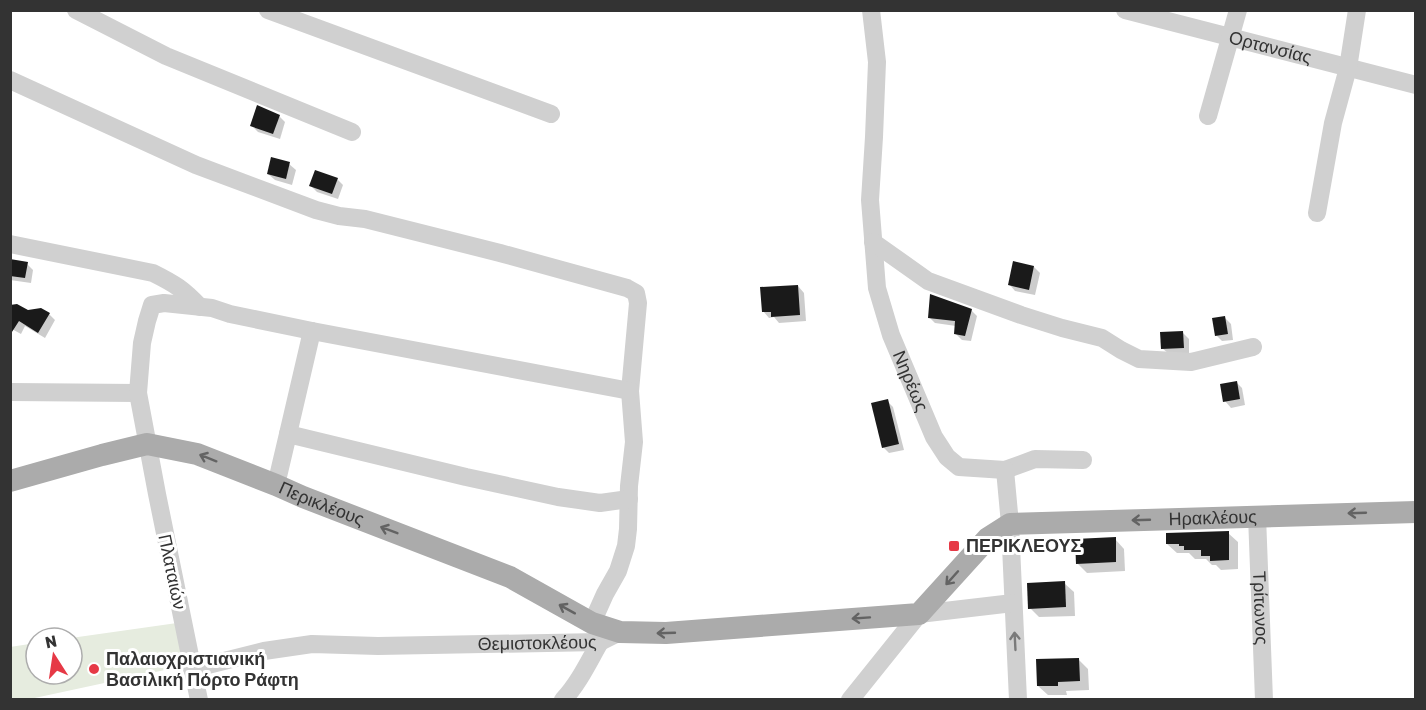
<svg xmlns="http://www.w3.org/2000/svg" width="1426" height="710" font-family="Rubik,sans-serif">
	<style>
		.green { fill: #e6ecdf }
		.shadow { fill: #0003 }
		.building { fill: #1a1a1a }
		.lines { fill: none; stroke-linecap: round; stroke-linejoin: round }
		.minor { stroke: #d0d0d0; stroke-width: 18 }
		.major { stroke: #ababab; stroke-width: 22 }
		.oneway { stroke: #636363 }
		.oneway2 { stroke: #7a7a7a }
		.poi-dot { fill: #e63946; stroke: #fff; stroke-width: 2 }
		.labels { text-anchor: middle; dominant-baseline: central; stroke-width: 6; stroke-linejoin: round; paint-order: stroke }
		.street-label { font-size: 18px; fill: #333; stroke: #fff }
		.poi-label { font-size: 18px; font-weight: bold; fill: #333; stroke: #fff; text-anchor: start }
	</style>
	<rect width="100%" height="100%" fill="#fff"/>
	<!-- green -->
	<path class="green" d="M177,623l11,42 -158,34h-19l-1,-52 26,-4v31h36v-36h-1z"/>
	<!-- shadow -->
	<g class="shadow">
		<path d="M279,116l6,6 -5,17 -22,-7 -6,-6z"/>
		<path d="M289,164l7,6 -4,15 -17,-5 -7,-6z"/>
		<path d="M337,179l6,6 -5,14 -21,-7 -6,-6z"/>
		<path d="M10,261l17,3 6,6 -2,13 -21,-3z"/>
		<path d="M1034,267l6,6 -5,22 -20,-4 -6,-7z"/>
		<path d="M798,286l6,7 2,28 -27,2 -5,-6 -5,1 -6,-7z"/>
		<path d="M971,310l6,6 -6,25 -9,-1 -6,-6v-8l-21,-3 -6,-6z"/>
		<path d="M28,312l21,2 6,6 -10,18 -20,-12 -4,8 -11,-6z"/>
		<path d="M1225,318l6,6 2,16 -11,1 -6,-6z"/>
		<path d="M1183,333l6,6v15h-20l-7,-6z"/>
		<path d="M1236,382l6,6 3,17 -14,3 -6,-7z"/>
		<path d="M887,401l6,6 11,43 -15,3 -6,-6z"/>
		<path d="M1228,533l10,9v27l-17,1 -5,-5h-4l-6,-6h-11l-6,-6h-12l-10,-9z"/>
		<path d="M1115,539l9,10 1,22 -38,2 -10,-10z"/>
		<path d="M1064,583l10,9 1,24 -36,1 -9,-9z"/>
		<path d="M1078,659l10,10 1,21 -23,1 1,4h-19l-10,-9z"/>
	</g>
	<!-- building -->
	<g class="building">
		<path d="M257,105l23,10 -7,19 -23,-8z"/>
		<path d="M271,157l19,5 -4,17 -19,-5z"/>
		<path d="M315,170l23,8 -6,16 -23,-8z"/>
		<path d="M10,259l18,3 -3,16 -15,-2z"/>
		<path d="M1013,261l21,5 -5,24 -21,-5z"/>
		<path d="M798,285l2,30 -29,2v-5h-9l-2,-25z"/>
		<path d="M930,294l42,15 -7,27 -11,-2 1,-13 -27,-3z"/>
		<path d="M17,304l11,6 13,-2 9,5 -12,20 -19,-12 -9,14v-30z"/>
		<path d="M1225,316l3,18 -13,2 -3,-18z"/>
		<path d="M1183,331l1,17 -23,1 -1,-17z"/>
		<path d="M1237,381l3,18 -17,3 -3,-18z"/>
		<path d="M888,399l11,45 -17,4 -11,-45z"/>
		<path d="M1229,531v29l-19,1v-5h-9v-6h-17v-4h-5v-2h-13v-11z"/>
		<path d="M1116,537v25l-40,2 -1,-25z"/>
		<path d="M1065,581l1,26 -38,2 -1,-26z"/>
		<path d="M1079,658l1,23 -22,1v4h-21l-1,-27z"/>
	</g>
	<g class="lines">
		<!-- minor -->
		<g class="minor">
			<path d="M76,10l90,46 186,76"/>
			<path d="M268,10l283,104"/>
			<path id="s1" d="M871,10l6,52 -3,75 -4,63 7,88 14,47 43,102 13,20 12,10 46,3 30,-11 48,1"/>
			<path id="s2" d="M1125,10l291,75"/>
			<path d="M10,80l186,85 120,45 23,6 26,3 135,34 127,35 9,5 2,10 -8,88 4,51 -5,44 -1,43 -2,17 -8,25 -13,23 -13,29"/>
			<path d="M1208,116l30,-106"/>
			<path d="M1317,213l16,-90 15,-55 9,-58"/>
			<path d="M873,242l55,39 93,34 41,13 40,10 19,12 18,9 52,3 62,-15"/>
			<path d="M10,244l143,29c22,11 30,16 47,34"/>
			<path d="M10,392l128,1"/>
			<path d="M288,434l24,-103"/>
			<path d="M1005,470l5,54 8,176"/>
			<path d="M276,485l12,-51 178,43 92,20 42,6 29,-4"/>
			<path id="s3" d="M1257,516l7,184"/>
			<path id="s4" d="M192,669l72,-18 48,-7 66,2 222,-4 20,-10"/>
			<path d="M199,700l-42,-206 -19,-101 4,-50 5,-22 5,-16 12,-2 48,5 18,6 82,17 318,60"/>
			<path d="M563,700c16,-17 26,-39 37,-58"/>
			<path d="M850,700l69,-86 94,-11"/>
		</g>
		<!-- major -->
		<path class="major" id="s5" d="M10,481l92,-26 45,-11 50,10 79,31 27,12 207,80 82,46 28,9 46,1 253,-19 69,-76 22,-14 406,-12"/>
	</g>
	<!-- one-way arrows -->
	<defs><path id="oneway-shaft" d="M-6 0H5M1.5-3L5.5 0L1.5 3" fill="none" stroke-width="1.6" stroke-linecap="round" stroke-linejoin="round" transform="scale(1.5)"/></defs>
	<g class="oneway">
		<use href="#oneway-shaft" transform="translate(208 458) rotate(-158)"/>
		<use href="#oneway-shaft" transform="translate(1357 513) rotate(178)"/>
		<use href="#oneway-shaft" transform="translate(1141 520) rotate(178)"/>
		<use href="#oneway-shaft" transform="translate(389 530) rotate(-159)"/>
		<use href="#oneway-shaft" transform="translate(952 578) rotate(132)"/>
		<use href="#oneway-shaft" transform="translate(567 609) rotate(-151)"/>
		<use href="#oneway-shaft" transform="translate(861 618) rotate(176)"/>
		<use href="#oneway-shaft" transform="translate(666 633) rotate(178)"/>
	</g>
	<use class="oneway2" href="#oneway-shaft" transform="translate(1015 641) rotate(-93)"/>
	<!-- markers -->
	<g class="poi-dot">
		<rect x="948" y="540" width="12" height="12" rx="3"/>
		<circle cx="94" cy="669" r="6"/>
	</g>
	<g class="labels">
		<!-- street labels -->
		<g class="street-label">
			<text stroke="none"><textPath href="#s2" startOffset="150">Ορτανσίας</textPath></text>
			<text stroke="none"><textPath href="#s1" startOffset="378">Νηρέως</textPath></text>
			<text stroke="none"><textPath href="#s5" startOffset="327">Περικλέους</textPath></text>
			<text stroke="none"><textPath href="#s5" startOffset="1284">Ηρακλέους</textPath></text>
			<text transform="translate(172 572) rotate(78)">Πλαταιών</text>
			<text stroke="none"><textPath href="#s3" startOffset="92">Τρίτωνος</textPath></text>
			<text stroke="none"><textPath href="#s4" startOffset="348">Θεμιστοκλέους</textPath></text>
		</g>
		<!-- poi labels -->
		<g class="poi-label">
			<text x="966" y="546">ΠΕΡΙΚΛΕΟΥΣ</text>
			<text x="106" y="659">Παλαιοχριστιανική<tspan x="106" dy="21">Βασιλική Πόρτο Ράφτη</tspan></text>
		</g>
	</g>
	<!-- border -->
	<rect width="1426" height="710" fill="none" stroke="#333333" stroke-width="24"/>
	<!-- north arrow -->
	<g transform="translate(54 656) rotate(348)"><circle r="28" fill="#ffffff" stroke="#adadad" stroke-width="1.5"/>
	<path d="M0-4.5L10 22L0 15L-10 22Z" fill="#e63946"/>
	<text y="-9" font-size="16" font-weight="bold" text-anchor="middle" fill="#333333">N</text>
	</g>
</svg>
